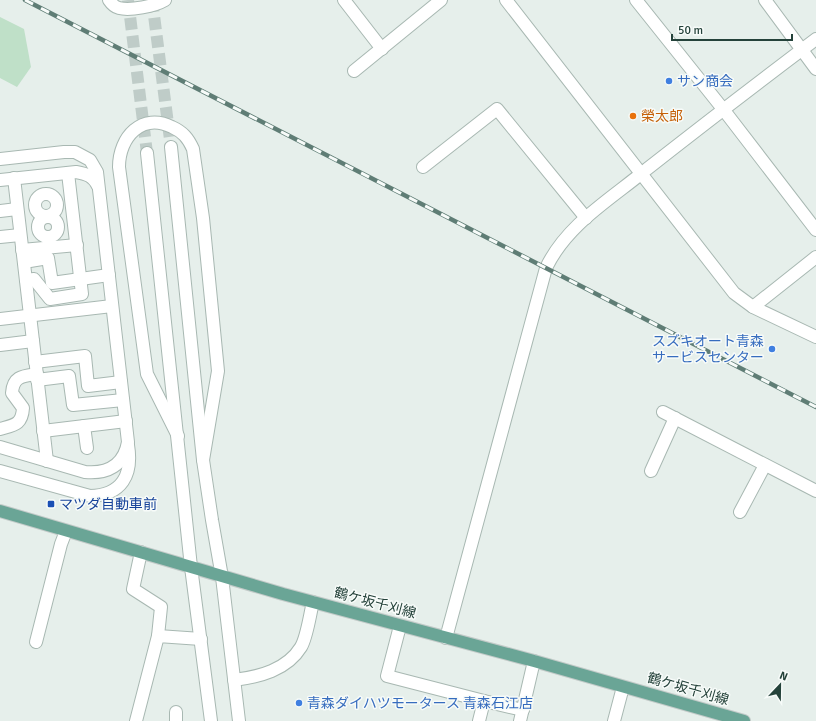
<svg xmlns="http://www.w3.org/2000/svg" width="816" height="721" font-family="Signika,'Noto Sans JP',sans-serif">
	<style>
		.green { fill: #bfe0c8 }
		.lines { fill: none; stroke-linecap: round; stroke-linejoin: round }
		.minor-tunnel { stroke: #bfccc8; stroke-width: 12; stroke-dasharray: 12 6; stroke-linecap: butt }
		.minor-casing { stroke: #a8b8b2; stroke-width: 14 }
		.major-casing { stroke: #c2cac8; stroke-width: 14 }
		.minor { stroke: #fff; stroke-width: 12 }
		.major { stroke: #6aa596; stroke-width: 12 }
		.rail-casing { stroke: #5f7d75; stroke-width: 4.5 }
		.rail { stroke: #f7fbf9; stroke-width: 3; stroke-dasharray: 9; stroke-linecap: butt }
		.shop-dot { fill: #3f7fe0; stroke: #f7fbf9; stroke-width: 1.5 }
		.food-dot { fill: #e8710a; stroke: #f7fbf9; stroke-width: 1.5 }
		.transit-dot { fill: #1a4fb4; stroke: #f7fbf9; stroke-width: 1.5 }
		.labels { text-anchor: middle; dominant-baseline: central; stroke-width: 3; stroke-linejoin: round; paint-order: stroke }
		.shop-label { font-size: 14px; fill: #366cbe; stroke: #f7fbf9; text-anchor: start }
		.food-label { font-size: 14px; fill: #c56008; stroke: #f7fbf9; text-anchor: start }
		.transit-label { font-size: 14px; fill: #164399; stroke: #f7fbf9; text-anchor: start }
		.street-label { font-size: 14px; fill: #24423a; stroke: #f7fbf9 }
	</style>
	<rect width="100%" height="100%" fill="#e6efeb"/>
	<!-- green -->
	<path class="green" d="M0,17l24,12 7,38 -14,20 -17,-9z"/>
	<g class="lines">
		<!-- minor-tunnel -->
		<g class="minor-tunnel">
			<path d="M128,0l19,153"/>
			<path d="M152,0l19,147"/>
		</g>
		<!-- minor casing -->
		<g class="minor-casing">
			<g id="minor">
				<path d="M109,0c2,3 6,7 10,8 11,3 36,-2 46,-8"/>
				<path d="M344,0l38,49"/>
				<path d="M506,0l228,293 19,14 63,30"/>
				<path d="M636,0l87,109 93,121"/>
				<path d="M765,0l51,69"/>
				<path d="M354,71l87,-71"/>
				<path d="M171,147l32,313 9,60 10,57 17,144"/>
				<path d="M147,153l44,414 20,154"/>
				<path d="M0,159l64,-7h11l15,8 7,12 31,270c-4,24 -21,32 -43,30l-85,-25"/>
				<path d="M423,167l74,-58 89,109"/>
				<path d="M14,178l33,283"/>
				<path d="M0,180l76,-8c11,2 17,4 22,14"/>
				<circle cx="46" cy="205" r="11"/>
				<path d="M0,211l17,-2"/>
				<circle cx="48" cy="227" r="10"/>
				<path d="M0,237l20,-2"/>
				<path d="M22,250l55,-5"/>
				<path d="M24,262l24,-4 4,25 57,-8"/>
				<path d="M26,280l8,-1 16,20 32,-5 -14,-121"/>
				<path d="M753,307l63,-50"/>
				<path d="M0,319l112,-13"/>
				<path d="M0,345l33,-4"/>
				<path d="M35,362l50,-6 3,30 33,-4"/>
				<path d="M37,380l32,-4 4,29 50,-5"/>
				<path d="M663,412l153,79"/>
				<path d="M84,426l3,22"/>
				<path d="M0,429c14,-4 22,-4 23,-21l-11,-15c1,-17 11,-17 25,-19"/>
				<path d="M43,431l83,-10"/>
				<path d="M178,436l-31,-62 -28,-207c0,-30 23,-55 53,-40 11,5 16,11 21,22l10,69 15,153 -15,89"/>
				<path d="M0,471l90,25c32,-1 43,-21 38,-51"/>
				<path d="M651,471l24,-53"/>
				<path d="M740,512l25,-47"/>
				<path d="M141,552l-8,37 28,18 -3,29"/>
				<path d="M400,626l-13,50 97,25 -5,20"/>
				<path d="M446,638l100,-370c21,-44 65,-69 101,-99 56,-44 112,-87 169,-130"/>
				<path d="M36,642l25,-98 5,-13"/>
				<path d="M234,680c25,-3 53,-10 67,-33 6,-10 9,-33 12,-45"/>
				<path d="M484,701l39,9"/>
				<path d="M176,712v9"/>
				<path d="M136,721l22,-85 43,3"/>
				<path d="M520,721l14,-60"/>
				<path d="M614,721l9,-34"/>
			</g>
		</g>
		<!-- major casing -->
		<g class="major-casing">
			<path id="major" d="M0,511l283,83 251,67 210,60"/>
		</g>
		<!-- minor -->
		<use href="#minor" class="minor"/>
		<!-- major -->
		<use href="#major" class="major"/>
		<!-- rail casing -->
		<g class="rail-casing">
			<path id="rail" d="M25,0l791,407"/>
		</g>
		<!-- rail -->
		<use href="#rail" class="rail"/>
	</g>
	<!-- markers -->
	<g class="shop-dot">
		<circle cx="669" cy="81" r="4"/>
		<circle cx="772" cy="349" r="4"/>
		<circle cx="299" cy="703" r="4"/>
	</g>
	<circle class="food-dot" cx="633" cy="116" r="4"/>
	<rect class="transit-dot" x="47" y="500" width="8" height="8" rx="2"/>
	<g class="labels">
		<!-- shop labels -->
		<g class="shop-label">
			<text x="677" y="81">サン商会</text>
			<text x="764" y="341" text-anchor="end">スズキオート青森<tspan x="764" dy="16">サービスセンター</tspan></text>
			<text x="307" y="703">青森ダイハツモータース 青森石江店</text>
		</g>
		<!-- food labels -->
		<g class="food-label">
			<text x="641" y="116">榮太郎</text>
		</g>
		<!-- transit labels -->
		<g class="transit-label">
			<text x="59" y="504">マツダ自動車前</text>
		</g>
		<!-- street labels -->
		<g class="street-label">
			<text transform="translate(375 603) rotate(15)">鶴ケ坂千刈線</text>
			<text transform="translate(688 689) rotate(16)">鶴ケ坂千刈線</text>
		</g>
	</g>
	<!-- north arrow -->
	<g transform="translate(780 685) rotate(22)" stroke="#f7fbf9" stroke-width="3" paint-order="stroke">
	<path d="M0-3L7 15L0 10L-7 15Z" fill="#24423a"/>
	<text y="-6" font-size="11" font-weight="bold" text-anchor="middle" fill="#24423a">N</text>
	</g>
	<!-- scale -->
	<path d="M672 34v6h120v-6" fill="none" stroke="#24423a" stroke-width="2"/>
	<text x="678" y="34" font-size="12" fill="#24423a" stroke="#f7fbf9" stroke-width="3" paint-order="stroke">50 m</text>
</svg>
